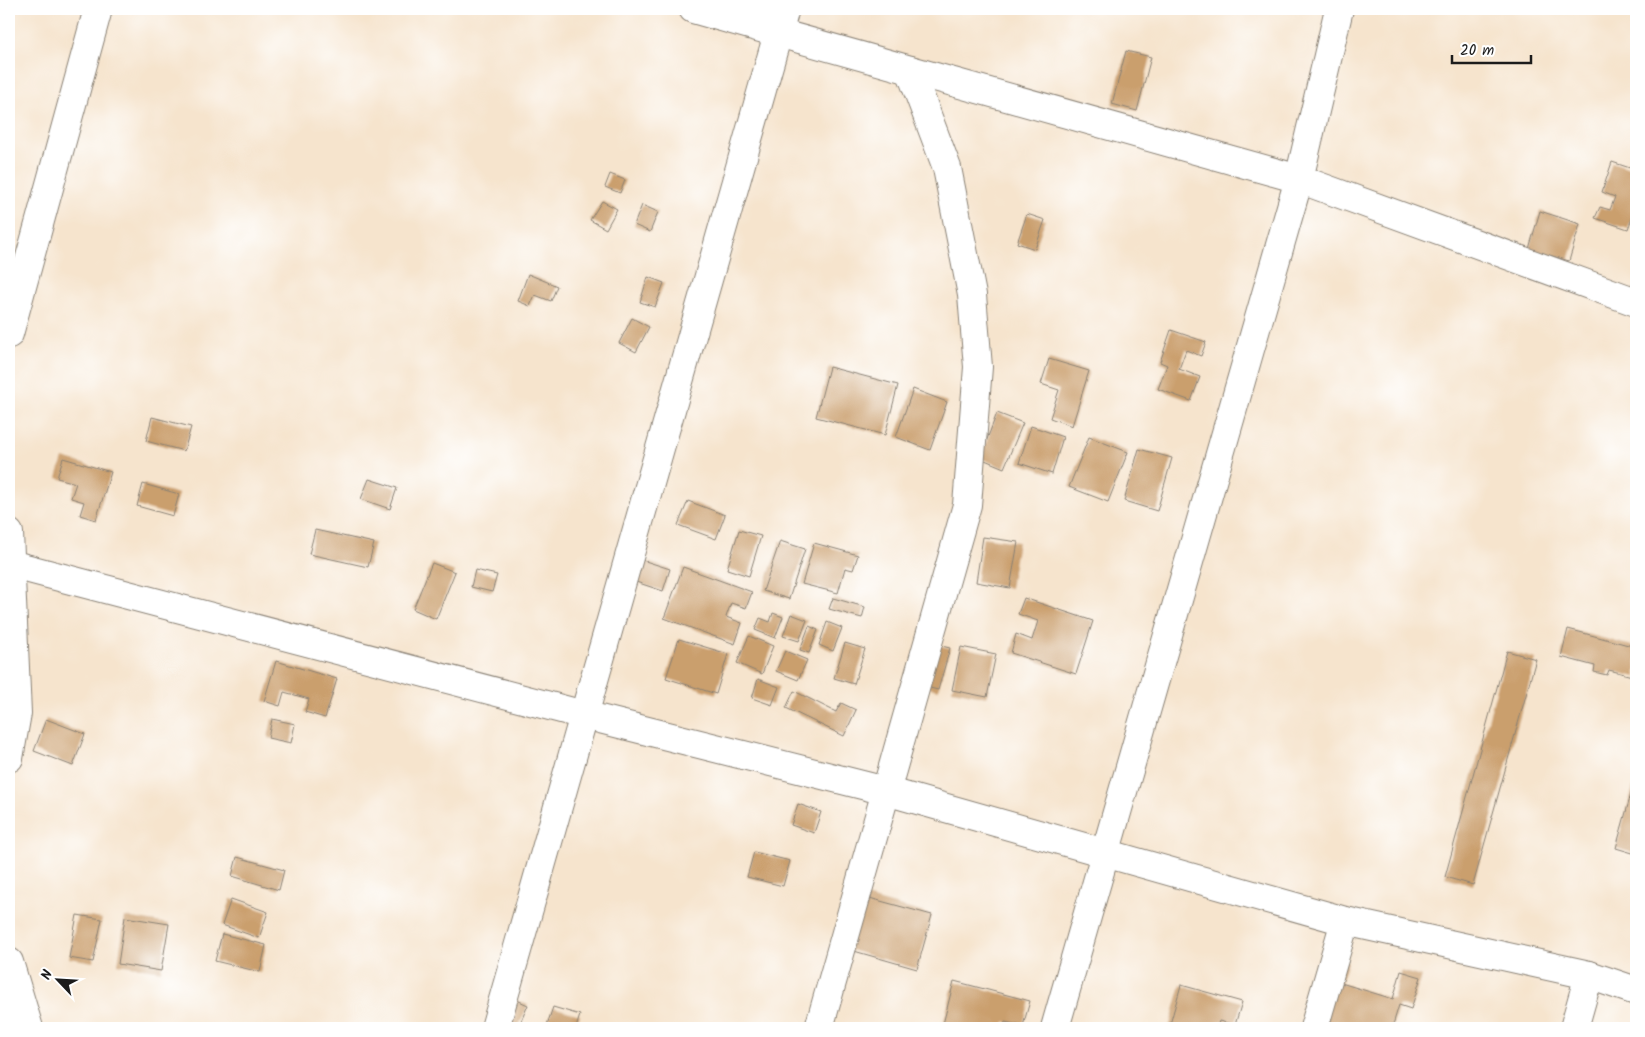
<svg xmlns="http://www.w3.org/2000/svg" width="1645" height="1037" font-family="Kalam,sans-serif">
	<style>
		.building { fill: #ca9f6d }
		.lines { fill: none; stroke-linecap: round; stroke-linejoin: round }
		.minor-casing { stroke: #898074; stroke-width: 30 }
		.minor { stroke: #fff; stroke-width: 28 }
	</style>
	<rect width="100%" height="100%" fill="#fff"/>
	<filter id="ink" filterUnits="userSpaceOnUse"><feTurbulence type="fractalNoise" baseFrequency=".02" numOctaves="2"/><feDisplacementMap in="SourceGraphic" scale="10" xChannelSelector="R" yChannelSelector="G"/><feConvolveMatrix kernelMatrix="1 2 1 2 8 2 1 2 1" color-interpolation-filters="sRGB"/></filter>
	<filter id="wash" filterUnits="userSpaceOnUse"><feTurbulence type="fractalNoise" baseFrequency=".0096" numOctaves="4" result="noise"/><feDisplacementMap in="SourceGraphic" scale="20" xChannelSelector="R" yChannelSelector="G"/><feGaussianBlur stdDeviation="1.12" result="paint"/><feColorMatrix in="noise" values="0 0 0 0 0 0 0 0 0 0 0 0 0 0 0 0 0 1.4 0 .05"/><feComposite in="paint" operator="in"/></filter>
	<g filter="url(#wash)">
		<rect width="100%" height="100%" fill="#f6e4cd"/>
		<g id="blocks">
			<!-- building -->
			<g class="building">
				<path d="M1126,51l25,6 -14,54 -25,-7z"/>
				<path d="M1612,162l24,8v37l-8,22 -33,-11 5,-11 10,3 5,-13 -13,-5z"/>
				<path d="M610,174l15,6 -5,13 -15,-6z"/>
				<path d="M602,201l15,8 -11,20 -16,-9z"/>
				<path d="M642,205l16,7 -8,20 -16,-7z"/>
				<path d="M1540,211l40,13 -11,37 -40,-12z"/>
				<path d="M1027,214l18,6 -10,29 -18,-6z"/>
				<path d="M528,274l29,12 -6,15 -16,-6 -5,11 -12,-5z"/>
				<path d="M648,277l16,6 -9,24 -15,-5z"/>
				<path d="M632,318l17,9 -13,25 -17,-9z"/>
				<path d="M1171,330l35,12 -5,14 -15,-6 -7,19 21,8 -9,24 -33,-12 9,-24 -7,-3z"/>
				<path d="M1049,359l40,12 -17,55 -22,-8 9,-28 -18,-6z"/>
				<path d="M829,367l69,18 -13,50 -69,-18z"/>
				<path d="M913,389l34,13 -17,48 -34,-13z"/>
				<path d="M997,413l26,10 -19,45 -24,-10z"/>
				<path d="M152,417l39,10 -7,24 -38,-10z"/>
				<path d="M1031,426l32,11 -11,37 -33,-11z"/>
				<path d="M1089,437l39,15 -20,50 -39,-15z"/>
				<path d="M1139,449l33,9 -15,53 -33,-10z"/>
				<path d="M63,458l48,14 -15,48 -16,-5 4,-13 -13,-4 5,-15 -19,-5z"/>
				<path d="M369,479l28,9 -7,21 -29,-10z"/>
				<path d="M143,484l36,10 -6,22 -36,-10z"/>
				<path d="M688,501l37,14 -9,24 -38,-14z"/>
				<path d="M315,530l59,13 -6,24 -59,-13z"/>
				<path d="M739,530l22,6 -12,40 -22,-7z"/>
				<path d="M983,537l35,5 -8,46 -34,-6z"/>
				<path d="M780,541l25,8 -16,50 -26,-8z"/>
				<path d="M814,543l44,12 -5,15 -8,-2 -7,25 -36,-9z"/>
				<path d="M636,558l34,11 -7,22 -33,-11z"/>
				<path d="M432,563l23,9 -19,47 -23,-10z"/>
				<path d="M683,567l69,25 -6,16 -15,-5 -5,14 16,6 -7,21 -71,-26z"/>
				<path d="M475,570l22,5 -5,17 -21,-5z"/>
				<path d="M833,598l32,9 -3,11 -33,-9z"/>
				<path d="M1024,598l69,23 -17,53 -65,-21 5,-19 16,6 6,-19 -20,-7z"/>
				<path d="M773,613l10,4 -8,21 -20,-8 5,-12 10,4z"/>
				<path d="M791,614l16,6 -8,21 -16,-5z"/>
				<path d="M827,622l15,6 -9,23 -14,-6z"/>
				<path d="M809,626l9,4 -9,23 -9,-3z"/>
				<path d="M1568,629l68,18v30l-27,-7 -2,5 -13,-3 1,-6 -34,-9z"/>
				<path d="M749,636l24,10 -11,28 -25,-11z"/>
				<path d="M679,639l49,15 -12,40 -50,-16z"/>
				<path d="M845,643l20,6 -11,35 -20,-6z"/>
				<path d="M933,644l17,4 -12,42 -32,-8z"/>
				<path d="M961,647l35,7 -9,43 -35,-7z"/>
				<path d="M785,651l22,9 -9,20 -22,-9z"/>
				<path d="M1507,651l29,8 -63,226 -28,-8z"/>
				<path d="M276,661l61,18 -12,39 -20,-6 4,-13 -25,-7 -4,14 -16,-5z"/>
				<path d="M758,679l21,8 -7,18 -20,-7z"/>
				<path d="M794,691l42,21 5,-9 15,7 -12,26 -58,-28z"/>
				<path d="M46,719l39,15 -12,32 -39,-15z"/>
				<path d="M272,719l23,5 -4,19 -23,-5z"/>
				<path d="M1636,776v78l-20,-6z"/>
				<path d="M798,804l23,8 -7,21 -23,-8z"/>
				<path d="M754,852l36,9 -7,25 -36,-9z"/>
				<path d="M237,857l47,13 -5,20 -47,-14z"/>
				<path d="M862,896l70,19 -15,54 -70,-20z"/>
				<path d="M231,899l37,13 -9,26 -37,-13z"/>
				<path d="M77,915l25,4 -9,43 -24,-4z"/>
				<path d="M125,917l44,7 -8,47 -43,-7z"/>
				<path d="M222,934l44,11 -6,27 -45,-11z"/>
				<path d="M1324,955l24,7 -7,21 52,16 8,-28 20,6 -10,32 -12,-4 -7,23 -58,-1 -19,1z"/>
				<path d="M954,981l76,20 -7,25 -18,-4 -2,6h-61z"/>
				<path d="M1181,985l61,17 -7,23 -16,-4 -2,7h-48z"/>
				<path d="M508,996l20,9 -10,23 -20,-9z"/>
				<path d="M553,1007l27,8 -4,13h-30z"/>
				<path d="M1102,1024l17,4h-18z"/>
			</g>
		</g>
	</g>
	<g filter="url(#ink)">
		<use href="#blocks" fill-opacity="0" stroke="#898074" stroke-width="1"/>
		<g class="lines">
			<!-- minor casing -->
			<g class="minor-casing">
				<g id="minor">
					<path d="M693,9l606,170 337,123"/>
					<path d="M9,334l89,-325"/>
					<path d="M9,533l8,180 -8,45"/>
					<path d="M10,564l574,151 302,76 459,130 244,54 47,16"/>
					<path d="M9,962l20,66"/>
					<path d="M495,1028l290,-1019"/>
					<path d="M819,1028l148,-523 11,-138 -6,-72 -25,-127 -37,-98"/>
					<path d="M1055,1028l244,-849 40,-170"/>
					<path d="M1314,1028l31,-107"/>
					<path d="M1574,1028l15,-53"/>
				</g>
			</g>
			<!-- minor -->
			<use href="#minor" class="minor"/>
		</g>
	</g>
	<!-- margin -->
	<rect width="1645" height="1037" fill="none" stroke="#fff" stroke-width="30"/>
	<!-- north arrow -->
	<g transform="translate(58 980) rotate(295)" stroke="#ffffff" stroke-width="4" paint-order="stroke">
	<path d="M0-4L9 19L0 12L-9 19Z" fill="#1c1c1c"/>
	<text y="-8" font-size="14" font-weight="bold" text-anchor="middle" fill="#1c1c1c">N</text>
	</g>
	<!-- scale -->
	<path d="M1452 55v8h79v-8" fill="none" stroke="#1c1c1c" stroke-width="2.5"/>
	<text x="1460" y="55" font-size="15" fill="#1c1c1c" stroke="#ffffff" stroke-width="4" paint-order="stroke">20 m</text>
</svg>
